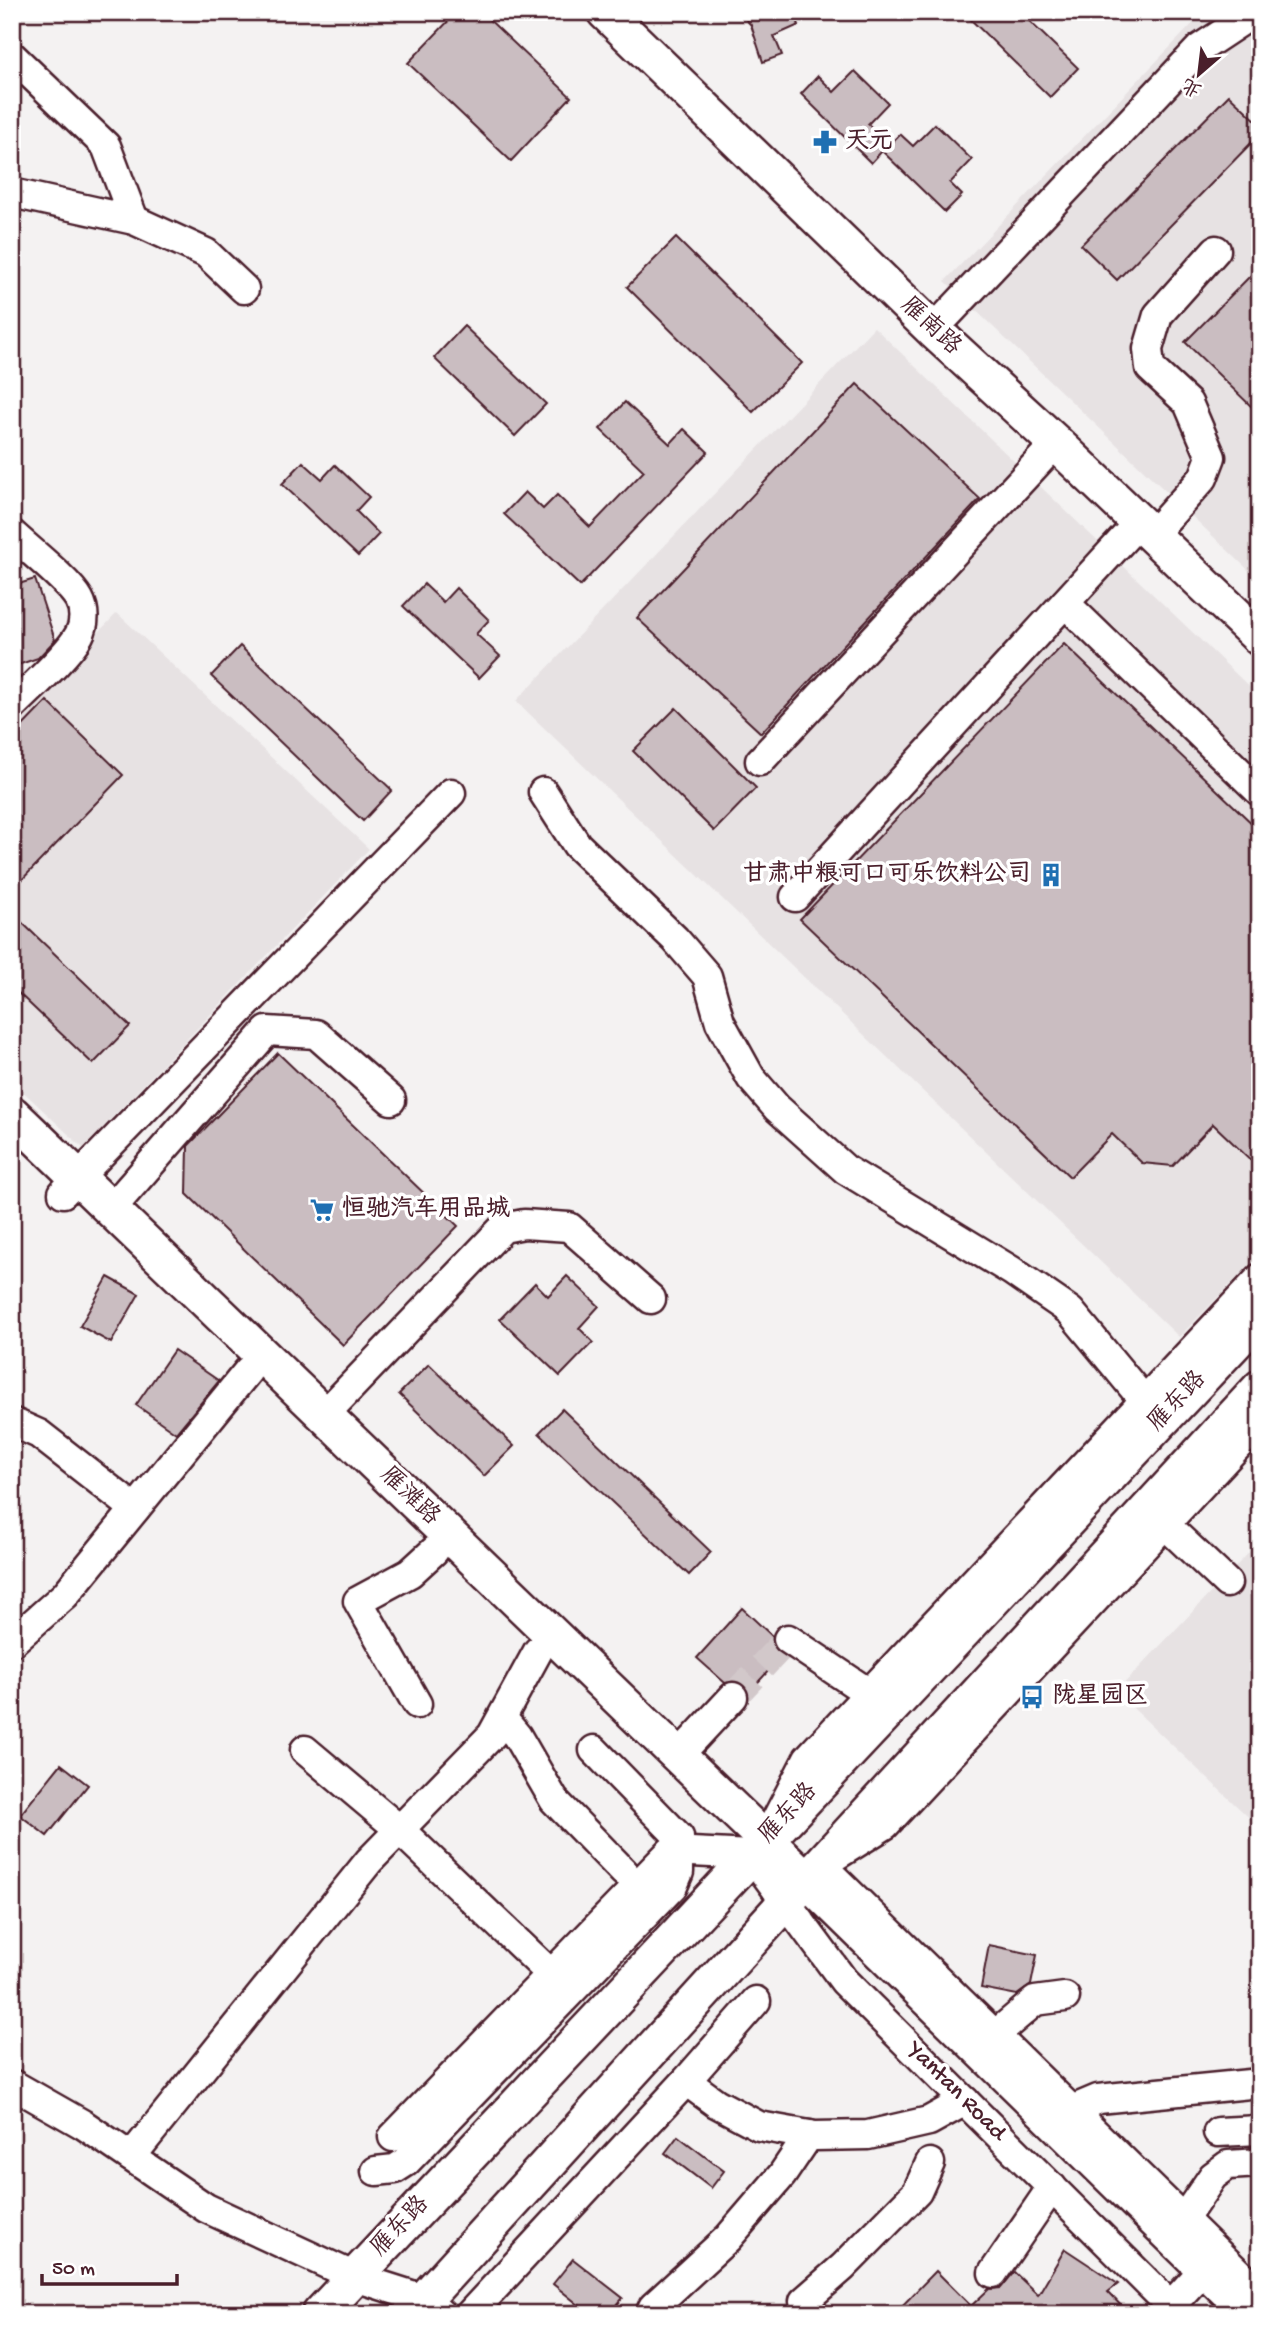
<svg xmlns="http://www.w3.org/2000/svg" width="1272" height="2326" font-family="'Gochi Hand','LXGW WenKai TC',sans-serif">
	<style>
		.built { fill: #e7e2e3 }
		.building { fill: #cabdc1; stroke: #4a1f2b; stroke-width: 2 }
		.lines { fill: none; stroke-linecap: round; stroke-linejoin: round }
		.minor-tunnel { stroke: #d2c8ca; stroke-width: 28; stroke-dasharray: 28 14; stroke-linecap: butt }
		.minor-casing { stroke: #4a1f2b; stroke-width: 33 }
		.major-casing { stroke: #4a1f2b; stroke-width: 40 }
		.minor { stroke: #fff; stroke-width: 28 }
		.major { stroke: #fff; stroke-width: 35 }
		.labels { text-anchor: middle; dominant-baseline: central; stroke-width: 7; stroke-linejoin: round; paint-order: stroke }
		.poi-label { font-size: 24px; font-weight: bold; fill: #4a1f2b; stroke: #fff; text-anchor: start }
		.street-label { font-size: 24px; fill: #4a1f2b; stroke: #fff }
	</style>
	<rect width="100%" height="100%" fill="#f4f2f2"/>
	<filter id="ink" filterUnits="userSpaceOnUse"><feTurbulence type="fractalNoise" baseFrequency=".0143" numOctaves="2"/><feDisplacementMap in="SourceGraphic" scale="14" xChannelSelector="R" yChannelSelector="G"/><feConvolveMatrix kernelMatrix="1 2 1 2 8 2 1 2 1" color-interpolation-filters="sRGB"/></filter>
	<g filter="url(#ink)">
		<!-- built -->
		<g class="built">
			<path d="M1204,12h56v569l-315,-300z"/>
			<path d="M874,327l386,370v557l-81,83 -663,-636z"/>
			<path d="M117,613l252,236 -286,299 -71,-67v-358z"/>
			<path d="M1260,1541v287l-144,-136z"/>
		</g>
		<!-- building -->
		<g class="building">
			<path d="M457,12h24l90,85 -60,64 -103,-98z"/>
			<path d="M739,12h55l5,13 -25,11 8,19 -19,7 -12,-37z"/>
			<path d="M963,12h57l58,56 -28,29z"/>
			<path d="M855,71l33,32 -20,21 21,21 11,-11 13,12 22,-22 37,36 -22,23 12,12 -17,17 -63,-61 -11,12 -70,-69 17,-18 16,16z"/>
			<path d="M1229,95l31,29v10l-143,146 -36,-35z"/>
			<path d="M676,238l126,125 -49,49 -126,-125z"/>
			<path d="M1260,266v149l-75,-73z"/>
			<path d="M464,326l82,78 -31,32 -81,-78z"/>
			<path d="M857,384l123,115 -219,234 -124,-115z"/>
			<path d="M625,402l45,42 14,-15 24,23 -128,134 -76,-72 21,-22 18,17 14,-14 33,32 54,-56 -44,-42z"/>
			<path d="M303,462l19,17 13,-14 34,32 -13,14 23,23 -21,22 -76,-72z"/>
			<path d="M35,579l20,61 -17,18 -26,9v-81z"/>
			<path d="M424,584l19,18 13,-14 33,32 -13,14 24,22 -21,22 -76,-72z"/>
			<path d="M1064,644l196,187v338l-47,-45 -40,42 -31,-3 -30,-29 -42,43 -270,-258z"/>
			<path d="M240,646l152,144 -29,31 -152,-145z"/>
			<path d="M47,701l76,74 -111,115v-153z"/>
			<path d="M676,708l80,80 -42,43 -81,-80z"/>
			<path d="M12,913l118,113 -37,38 -81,-77z"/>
			<path d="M278,1053l180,173 -115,119 -156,-151 1,-48z"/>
			<path d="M567,1276l32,30 -20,22 14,14 -33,34 -60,-57 35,-36 13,13z"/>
			<path d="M108,1277l31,17 -28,49 -31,-17z"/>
			<path d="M174,1350l45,31 -43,52 -40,-28z"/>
			<path d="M429,1364l85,82 -30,30 -85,-82z"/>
			<path d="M562,1409l149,143 -22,23 -150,-142z"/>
			<path d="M742,1608l30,28 1,11 10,8 -34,37 -4,-7 -8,-4 -12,2 -28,-25z"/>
			<path d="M61,1764l27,21 -41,51 -27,-21z"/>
			<path d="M989,1945l48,10 -6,30 -14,10 -36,-7z"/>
			<path d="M678,2136l46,35 -13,17 -46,-35z"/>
			<path d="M1065,2249l53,35 -10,8 21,22h-235l42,-43 35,35 18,-17 12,-1 13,-16 24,23z"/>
			<path d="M573,2259l50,39 -14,16h-19l-37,-30z"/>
		</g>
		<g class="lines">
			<!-- minor-tunnel -->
			<path class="minor-tunnel" d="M733,1697l55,-58"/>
			<!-- minor casing -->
			<g class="minor-casing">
				<g id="minor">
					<path d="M12,56l94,90 28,74"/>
					<path d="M12,193l122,27 72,33 38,36"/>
					<path d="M933,330l266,-281 56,-37"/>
					<path d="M12,534c17,16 57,47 67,65 6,11 6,25 0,36 -11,20 -49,54 -67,72"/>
					<path d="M1152,535l51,-57 8,-21 -23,-54 -38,-35 -2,-19 10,-34 58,-65"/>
					<path d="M1065,603l195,189"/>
					<path d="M760,761l296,-318"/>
					<path d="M543,792l34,53 98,94 32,37 13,46 31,56 26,30 69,62 166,101 58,40 91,110"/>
					<path d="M795,897l344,-375"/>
					<path d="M63,1193l388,-400"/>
					<path d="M111,1209l156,-178 49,3 75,66"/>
					<path d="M324,1415l179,-187 21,-4 45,3 82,72"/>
					<path d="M12,1422l27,12 96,75"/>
					<path d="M1260,1422l-375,403 -64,40 439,429"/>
					<path d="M1153,1513l74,70"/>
					<path d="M788,1639l94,63"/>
					<path d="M12,1642l53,-47 183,-224"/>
					<path d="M417,1704l-59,-103 52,-28 24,-22"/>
					<path d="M502,1718l15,18 37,64 70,72"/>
					<path d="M305,1750l95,80 151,144"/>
					<path d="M678,1756l55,-59"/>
					<path d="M776,1820l32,-62 452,-480"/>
					<path d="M995,2035l40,-34 30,-4"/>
					<path d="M686,2081l30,22 43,23 56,10 53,-1 61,-14 36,-20"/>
					<path d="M12,2084l72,41 122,83 149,69 69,22 17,15"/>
					<path d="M1072,2110l26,-11 162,-16"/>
					<path d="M1218,2132l42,-2"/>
					<path d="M393,2137l278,-286 80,4 93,126 335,333"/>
					<path d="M131,2157l238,-296 123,-126 46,-84"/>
					<path d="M376,2171l19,-2 11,-7 267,-276 6,-14v-35l-85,-87"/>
					<path d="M1183,2220l30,-44 15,-11 32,-2"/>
					<path d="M993,2273l59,-86"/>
					<path d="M470,2314l216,-233 70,-80"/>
					<path d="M650,2314l3,-7 75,-69 54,-63 27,-40"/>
					<path d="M814,2314l-10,-13 39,-34 74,-75 13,-29"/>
					<path d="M1163,2314l55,-60"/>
				</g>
			</g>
			<!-- major casing -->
			<g class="major-casing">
				<g id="major">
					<path d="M605,12l328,318 123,113 204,195"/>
					<path d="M12,1114l795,766 444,434"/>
					<path d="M320,2314l940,-998"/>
					<path d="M411,2314l375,-412 474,-514"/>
				</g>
			</g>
			<!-- minor -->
			<use href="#minor" class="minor"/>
			<!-- major -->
			<use href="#major" class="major"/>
		</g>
	</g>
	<!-- icons -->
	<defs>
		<g id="pharmacy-bare" transform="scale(1.89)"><path d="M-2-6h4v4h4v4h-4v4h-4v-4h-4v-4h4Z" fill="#1f6fb2" stroke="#fff" stroke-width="2.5" paint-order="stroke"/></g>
		<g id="building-bare" transform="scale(1.89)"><path d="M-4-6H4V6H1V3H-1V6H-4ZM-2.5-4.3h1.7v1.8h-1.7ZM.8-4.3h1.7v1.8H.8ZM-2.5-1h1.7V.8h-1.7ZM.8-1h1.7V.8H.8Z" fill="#1f6fb2" stroke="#fff" stroke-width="2.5" paint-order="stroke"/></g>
		<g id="supermarket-bare" transform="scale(1.89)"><path d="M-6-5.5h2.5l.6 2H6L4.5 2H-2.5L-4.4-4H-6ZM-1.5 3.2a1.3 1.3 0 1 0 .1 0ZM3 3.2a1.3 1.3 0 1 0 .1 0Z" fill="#1f6fb2" stroke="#fff" stroke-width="2.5" paint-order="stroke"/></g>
		<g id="bus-bare" transform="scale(1.89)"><path d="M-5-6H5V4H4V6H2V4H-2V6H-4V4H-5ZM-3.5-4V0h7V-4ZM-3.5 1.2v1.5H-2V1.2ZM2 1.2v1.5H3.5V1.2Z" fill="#1f6fb2" stroke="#fff" stroke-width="2.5" paint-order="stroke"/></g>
	</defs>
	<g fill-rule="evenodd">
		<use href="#pharmacy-bare" x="825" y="142"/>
		<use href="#building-bare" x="1051" y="875"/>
		<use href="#supermarket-bare" x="322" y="1210"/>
		<use href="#bus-bare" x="1032" y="1697"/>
	</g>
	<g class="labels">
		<!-- poi labels -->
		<g class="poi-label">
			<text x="845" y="142">天元</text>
			<text x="1031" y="875" text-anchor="end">甘肃中粮可口可乐饮料公司</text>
			<text x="342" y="1210">恒驰汽车用品城</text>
			<text x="1052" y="1697">陇星园区</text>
		</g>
		<!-- street labels -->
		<g class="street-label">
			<text transform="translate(930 327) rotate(43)">雁南路</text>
			<text transform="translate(1178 1402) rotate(-47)">雁东路</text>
			<text transform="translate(409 1497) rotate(44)">雁滩路</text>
			<text transform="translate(789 1814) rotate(-47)">雁东路</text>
			<text transform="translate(956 2092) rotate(45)">Yantan Road</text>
			<text transform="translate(401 2227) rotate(-47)">雁东路</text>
		</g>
	</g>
	<!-- margin -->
	<rect width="1272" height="2326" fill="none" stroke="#fff" stroke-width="42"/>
	<rect x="21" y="21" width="1230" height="2284" fill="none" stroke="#4a1f2b" stroke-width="2.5" filter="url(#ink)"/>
	<!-- north arrow -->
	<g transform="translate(1199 74) rotate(208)" stroke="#ffffff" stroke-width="5" paint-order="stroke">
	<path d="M0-5L12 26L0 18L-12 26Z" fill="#4a1f2b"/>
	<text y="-10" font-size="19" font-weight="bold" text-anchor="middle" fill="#4a1f2b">北</text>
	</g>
	<!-- scale -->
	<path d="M42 2274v10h135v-10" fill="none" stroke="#4a1f2b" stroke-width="3.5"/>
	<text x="52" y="2274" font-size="21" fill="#4a1f2b" stroke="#ffffff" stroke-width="5" paint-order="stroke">50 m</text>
</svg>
